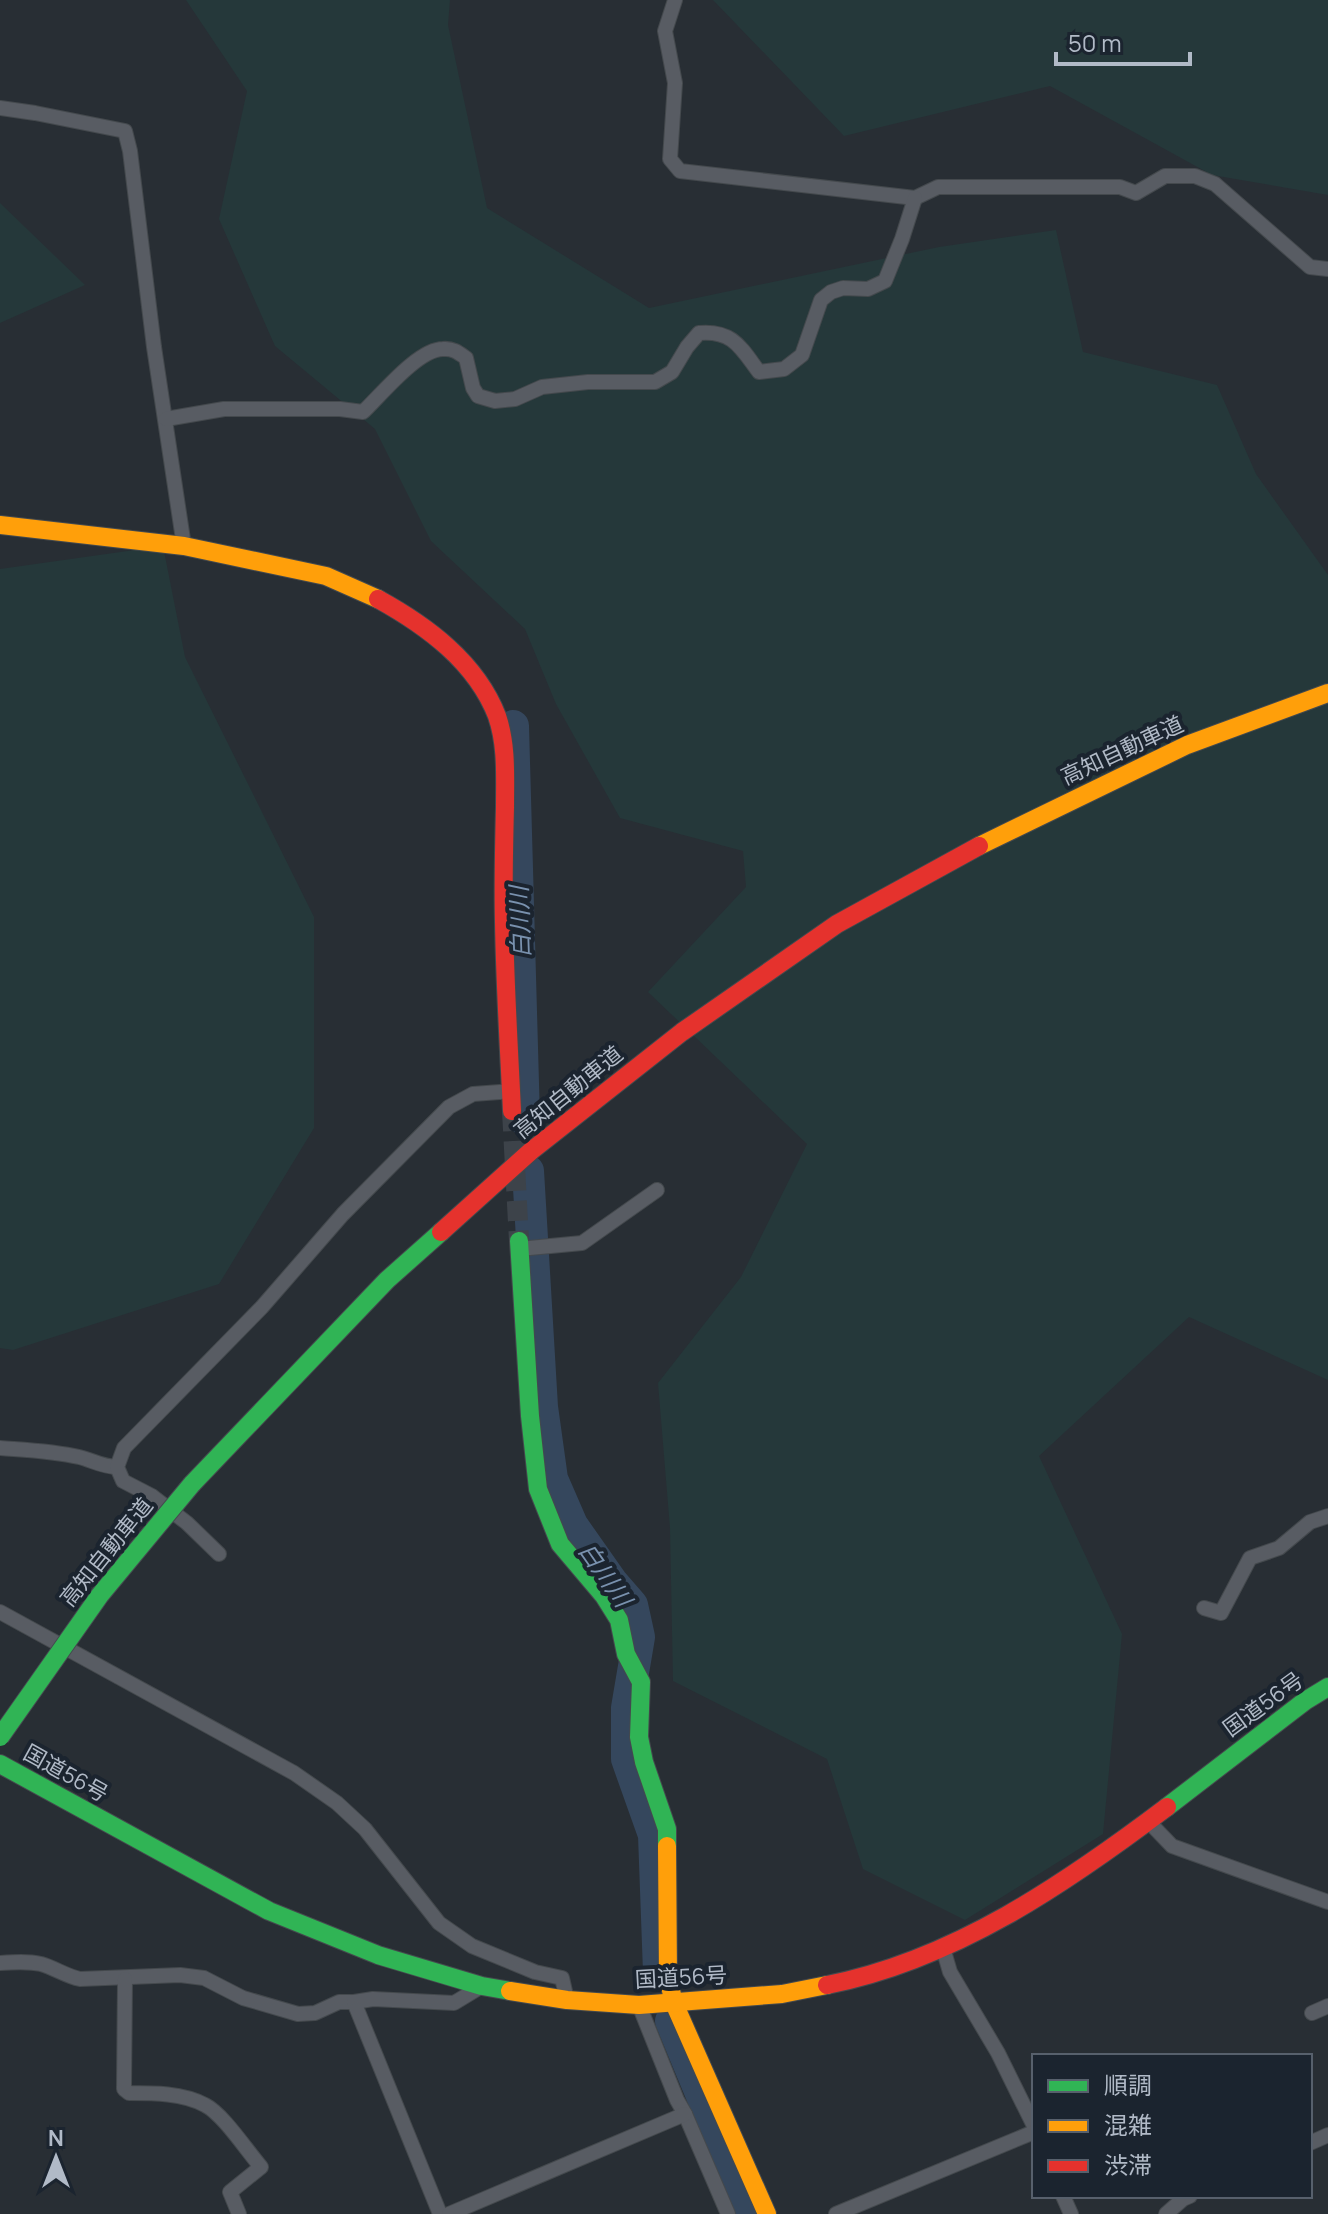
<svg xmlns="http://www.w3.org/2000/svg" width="1328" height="2214" font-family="Manrope,'Noto Sans JP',sans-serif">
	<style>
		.green { fill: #25383a }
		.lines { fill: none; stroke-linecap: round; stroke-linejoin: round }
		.river { stroke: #35475d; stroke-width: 32 }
		.secondary-tunnel { stroke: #3d434a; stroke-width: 20; stroke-dasharray: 20 10; stroke-linecap: butt }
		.street-casing { stroke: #44494d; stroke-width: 16 }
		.fast-casing { stroke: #44494d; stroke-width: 20 }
		.slow-casing { stroke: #44494d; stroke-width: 20 }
		.jam-casing { stroke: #44494d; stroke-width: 20 }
		.street { stroke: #585c63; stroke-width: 14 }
		.fast { stroke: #30b455; stroke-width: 18 }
		.slow { stroke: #ff9f0a; stroke-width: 18 }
		.jam { stroke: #e5322d; stroke-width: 18 }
		.fast-bridge-casing { stroke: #454a50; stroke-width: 20; stroke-linecap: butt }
		.fast-bridge { stroke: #30b455; stroke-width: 18 }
		.labels { text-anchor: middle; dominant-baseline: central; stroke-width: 8; stroke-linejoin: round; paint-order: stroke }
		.street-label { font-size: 22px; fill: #b1bac7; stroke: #1b242f }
		.water-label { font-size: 24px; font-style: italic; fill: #7991ae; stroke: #1b242f }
	</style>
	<rect width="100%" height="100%" fill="#282e34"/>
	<!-- green -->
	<g class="green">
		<path d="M186,0h264l-2,25 39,183 162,100 290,-61 117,-17 27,122 134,33 39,89 72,101v805l-139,-63 -150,139 83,178 -19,200 -138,86 -102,-51 -36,-110 -154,-78 -3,-153 -12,-145 83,-106 66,-133 -159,-152 98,-105 -3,-36 -123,-33 -64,-114 -31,-75 -94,-88 -56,-112 -100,-83 -56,-127 28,-128z"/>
		<path d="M713,0h615v195l-116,-20 -162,-89 -206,50z"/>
		<path d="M0,203l85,82 -85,38z"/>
		<path d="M163,546l22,111 129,260v211l-95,156 -206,66 -13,-2v-779z"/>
	</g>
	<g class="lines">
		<!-- river -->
		<g class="river">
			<path d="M513,726l11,393"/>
			<path d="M528,1171l14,236 10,72 20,46 40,57 20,23 7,32 -12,71v51l27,76 5,137"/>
			<path d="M671,2021l80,193"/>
		</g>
		<!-- secondary-tunnel -->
		<path class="secondary-tunnel" d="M512,1111l7,130"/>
		<!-- street casing -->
		<g class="street-casing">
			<g id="street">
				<path d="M675,0l-10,31 10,52 -5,76 10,12 235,27 23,-11h182l16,6 29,-17h30l20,8 95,83 18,2"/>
				<path d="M0,108l35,5 90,18 5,20 24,196 30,199"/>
				<path d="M166,419l58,-10h116l23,3c18,-17 55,-63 80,-63 10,-1 16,4 23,9l7,30 5,8 17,5 20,-2 27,-12 46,-5h67l17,-10 15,-25 12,-14c34,-3 42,15 60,39l25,-3 18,-14 19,-55 10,-8 12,-4 25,1 17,-8 17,-42 13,-41"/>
				<path d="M519,1249l63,-6 75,-53"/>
				<path d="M0,1448c26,2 53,3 79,9 13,3 23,10 38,10"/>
				<path d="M219,1554l-32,-31 -35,-27 -29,-15 -6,-14 7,-19 138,-141 81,-93 106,-107 24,-13 39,-3"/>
				<path d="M1204,1608l17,5 29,-55 29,-10 31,-26 18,-6"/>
				<path d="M0,1612l294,161 43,30 28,26 74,94 33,23 63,26 27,6 5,22"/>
				<path d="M1148,1821l24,25 156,56"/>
				<path d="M943,1948l7,24 48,81 36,73"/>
				<path d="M0,1963c14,-1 28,-2 41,1 14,4 25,12 39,15l100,-4 24,3 39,20 55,16 17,-1 24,-11h15"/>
				<path d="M125,1979l-1,110 5,4c24,0 54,0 76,12 18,9 42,46 56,62l-31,25 9,22"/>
				<path d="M639,2005l38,95 8,14 43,100"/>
				<path d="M1312,2013l16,-7"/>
				<path d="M1310,2143l18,-8"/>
				<path d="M1063,2196l8,18"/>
				<path d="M440,2214l-86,-212 19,-3 81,4 28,-17"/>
				<path d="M449,2214l236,-100"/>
				<path d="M836,2214l198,-82"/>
				<path d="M1166,2214l17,-15 7,-3"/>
			</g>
		</g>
		<!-- fast casing -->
		<g class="fast-casing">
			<g id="fast">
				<path d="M519,1241l11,175 8,73 22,55 44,52 15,24 7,34 15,28 -2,55 5,25 23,67v17"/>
				<path d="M192,1484l195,-204 54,-48"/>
				<path d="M0,1764l269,147 109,44 104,31 28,5"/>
				<path d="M1167,1807l138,-106 23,-14"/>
			</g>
		</g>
		<!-- slow casing -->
		<g class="slow-casing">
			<g id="slow">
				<path d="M0,525l184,21 142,30 52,23"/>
				<path d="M979,846l208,-101 141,-52"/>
				<path d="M667,1846l1,132 6,25 93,211"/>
				<path d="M510,1991l57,9 72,5 143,-11 45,-9"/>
			</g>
		</g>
		<!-- jam casing -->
		<g class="jam-casing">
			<g id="jam">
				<path d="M378,599c49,27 98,63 119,117 10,29 8,60 8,91 -1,38 -2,77 -1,115 1,63 5,126 8,189"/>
				<path d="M441,1232l90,-81 151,-119 155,-108 142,-78"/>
				<path d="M827,1985c127,-25 238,-101 340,-178"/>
			</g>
		</g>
		<!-- street -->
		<use href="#street" class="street"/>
		<!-- fast -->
		<use href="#fast" class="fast"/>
		<!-- slow -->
		<use href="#slow" class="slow"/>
		<!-- jam -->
		<use href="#jam" class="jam"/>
		<!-- fast-bridge casing -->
		<g class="fast-bridge-casing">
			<path id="fast-bridge" d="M0,1737l100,-142 92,-111"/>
		</g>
		<!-- fast-bridge -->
		<use href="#fast-bridge" class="fast-bridge"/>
	</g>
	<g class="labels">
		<!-- street labels -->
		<g class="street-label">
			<text transform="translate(1122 750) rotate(-25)">高知自動車道</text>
			<text transform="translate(568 1092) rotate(-39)">高知自動車道</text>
			<text transform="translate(106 1552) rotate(-51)">高知自動車道</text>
			<text transform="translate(1263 1704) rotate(-36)">国道56号</text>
			<text transform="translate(66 1773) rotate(29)">国道56号</text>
			<text transform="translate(681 1977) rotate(-3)">国道56号</text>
		</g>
		<!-- water labels -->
		<g class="water-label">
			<text transform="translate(519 922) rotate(-92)">白川川</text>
			<text transform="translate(606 1574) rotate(55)">白川川</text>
		</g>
	</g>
	<!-- legend -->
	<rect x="1032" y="2054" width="280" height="144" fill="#1b242f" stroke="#57606c" stroke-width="2"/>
	<rect x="1048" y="2080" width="40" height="12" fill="#30b455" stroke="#57606c" stroke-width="2"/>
	<text x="1104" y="2094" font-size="24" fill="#b1bac7">順調</text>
	<rect x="1048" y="2120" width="40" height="12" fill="#ff9f0a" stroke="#57606c" stroke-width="2"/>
	<text x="1104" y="2134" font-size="24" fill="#b1bac7">混雑</text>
	<rect x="1048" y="2160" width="40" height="12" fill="#e5322d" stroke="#57606c" stroke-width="2"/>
	<text x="1104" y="2174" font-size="24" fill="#b1bac7">渋滞</text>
	<!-- north arrow -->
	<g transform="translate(56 2158)" stroke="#1b242f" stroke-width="6" paint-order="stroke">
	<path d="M0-6L14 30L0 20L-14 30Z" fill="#b1bac7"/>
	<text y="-12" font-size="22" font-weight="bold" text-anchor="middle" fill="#b1bac7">N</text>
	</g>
	<!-- scale -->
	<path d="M1056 52v12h134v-12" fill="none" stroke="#b1bac7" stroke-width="4"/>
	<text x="1068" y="52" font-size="24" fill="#b1bac7" stroke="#1b242f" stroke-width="6" paint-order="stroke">50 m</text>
</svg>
